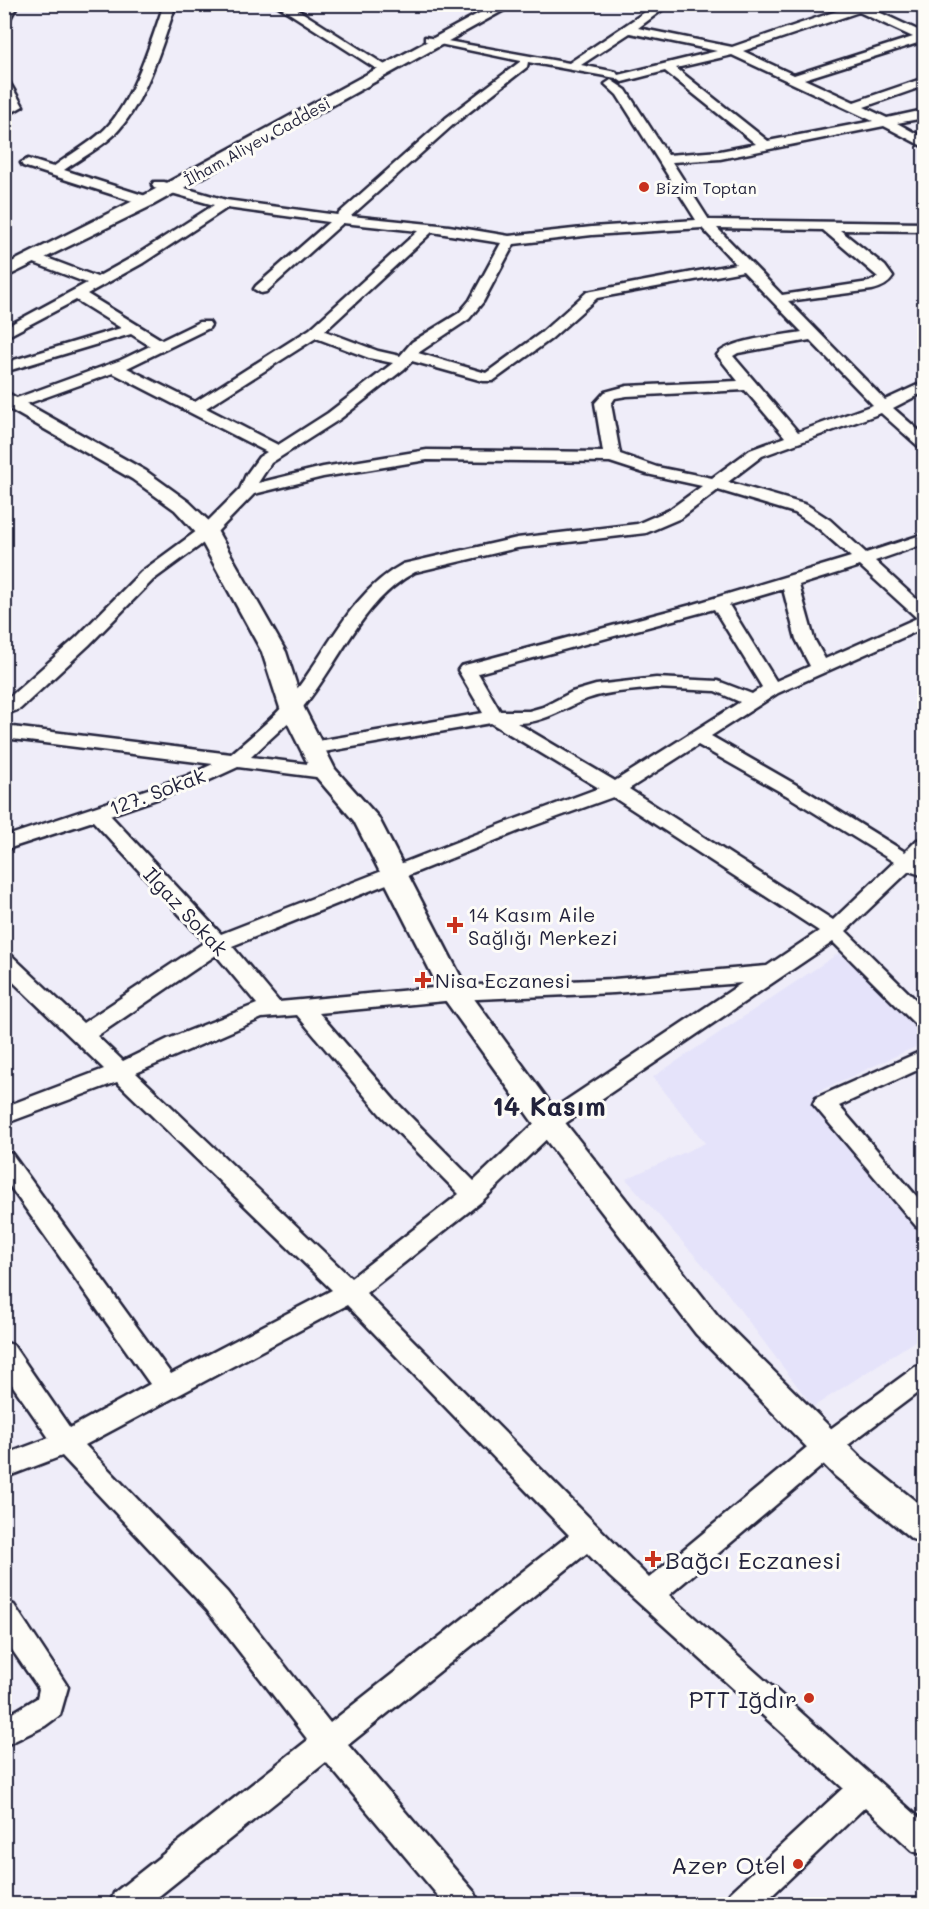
<svg xmlns="http://www.w3.org/2000/svg" width="929" height="1909" font-family="Mali,sans-serif">
	<style>
		.built { fill: #e5e3fa }
		.lines { fill: none; stroke-linecap: round; stroke-linejoin: round }
		.minor-casing { stroke: #22223b; stroke-width: 5 }
		.major-casing { stroke: #22223b; stroke-width: 5 }
		.minor { fill: #fdfcf7; fill-rule: evenodd }
		.major { fill: #fdfcf7; fill-rule: evenodd }
		.poi-dot { fill: #c8321e; stroke: #fdfcf7; stroke-width: 2 }
		.labels { text-anchor: middle; dominant-baseline: central; stroke-width: 6; stroke-linejoin: round; paint-order: stroke }
		.far-street-label { font-size: 16px; fill: #22223b; stroke: #fdfcf7 }
		.far-poi-label { font-size: 16px; fill: #22223b; stroke: #fdfcf7; text-anchor: start }
		.street-label { font-size: 20px; fill: #22223b; stroke: #fdfcf7 }
		.poi-label { font-size: 20px; fill: #22223b; stroke: #fdfcf7; text-anchor: start }
		.near-poi-label { font-size: 24px; fill: #22223b; stroke: #fdfcf7; text-anchor: end }
		.district-label { font-size: 26px; font-weight: bold; fill: #22223b; stroke: #fdfcf7 }
	</style>
	<rect width="100%" height="100%" fill="#efedf9"/>
	<filter id="ink" filterUnits="userSpaceOnUse"><feTurbulence type="fractalNoise" baseFrequency=".0167" numOctaves="2"/><feDisplacementMap in="SourceGraphic" scale="12" xChannelSelector="R" yChannelSelector="G"/><feConvolveMatrix kernelMatrix="1 2 1 2 8 2 1 2 1" color-interpolation-filters="sRGB"/></filter>
	<g filter="url(#ink)">
		<!-- built -->
		<path class="built" d="M839,953l85,74v16l-107,49 107,135v108l-111,72 -91,-121 -96,-107 79,-36 -52,-66z"/>
		<g class="lines">
			<!-- minor casing -->
			<g class="minor-casing">
				<g id="minor">
					<path d="M7,4h11l-10,18 -4,1v-14z"/>
					<path d="M164,4h12c-14,41 -31,100 -62,131 -14,13 -34,24 -50,35l88,28 2,3 -2,3h-10l-119,-38 -2,-3 7,-4 25,8c16,-12 38,-24 52,-38 28,-28 46,-87 59,-125z"/>
					<path d="M275,4h14l96,61 -2,3h-8z"/>
					<path d="M474,4h16l4,4 -6,3z"/>
					<path d="M657,4h13l-32,24 94,19 125,-43h18l-5,4 54,25v8l-120,38 50,23 70,-24v8l-60,21 23,11 37,-8v8l-27,5 27,15v9l-40,-21 -164,33 -48,3 37,58 215,3v8l-84,-1 45,36 8,11c-5,8 -12,11 -21,13l-84,11 97,99 39,-18v10l-31,16 31,27v13l-6,-2 -37,-33 -119,43 -34,26 79,23 23,15 36,33 58,-19v10l-49,17 49,45v22l-146,65 -67,43 89,51 105,65 12,-12 7,-1v17l-4,4 4,2v14l-15,-5 -63,60 78,77v19l-8,-2 -83,-83 -276,187 -75,72 -116,92 283,285 169,-140 97,-71 9,-3v24l-88,66 -167,141 255,227v33l-11,-4 -48,-44 -102,97h-37l4,-11 113,-105 -233,-211 -23,-24 -239,192 127,148 4,11h-34l-119,-142 -177,142h-39l4,-11 194,-153 -101,-130 -145,-154 -58,22v-23l45,-17 -45,-65v-31l9,3 57,83 80,-44 -146,-206v-26l8,2 159,220 161,-84 -215,-208 -113,42v-17l100,-38 -100,-96v-20l7,2 72,68 122,-81 -112,-121 -89,29v-13l183,-61 26,-12 -209,-26v-12l227,28c18,-16 38,-32 54,-50 40,-45 62,-110 118,-140l114,-26 120,-14 32,-14 33,-24 -55,-12 -37,-12 -183,-2 -104,17 -69,17 -41,42 -60,44 -64,65 -69,64 -16,6v-13l73,-65 64,-65 60,-44 39,-39 6,-14 13,-18 8,-5 -154,-79 -92,33h-10l-3,-3 3,-3 110,-40 29,-14 -19,-12 -127,38v-9l117,-35 -45,-28 -72,38v-10l83,-45 -58,-22 -2,-3 2,-3h10l58,22 36,-20 81,-52 -60,-17 -2,-3 2,-3h10l62,18 111,15 109,-97 75,-57 -96,-20v-4l144,26zM859,12l54,25 -119,38 -51,-24zM630,33l87,18 -99,24 -2,-3 -35,-7zM732,55l141,66 -105,20 -92,-73zM528,62l88,16 6,4 43,-11 91,73 -36,7 -52,4 -42,-65 -15,-10 -6,4 12,11 79,125 -104,7 -83,9 -60,-10 -98,-10 103,-92 73,-57zM227,208l102,14 -73,64 -2,3 7,4 5,-1 77,-69 75,8 -108,98 -115,73 -68,-34 82,-40 2,-3 -2,-3h-10l-37,18 -75,-46 56,-31zM702,228l34,36 -149,28 -46,41 -55,40 -68,-20 51,-34 14,-17 31,-58 78,-9zM717,228l106,2 55,47 -9,5 -87,13zM432,232l69,11 -31,57 -11,13 -47,29 -12,14 -22,-5 -53,-20zM743,271l59,61c-21,4 -72,7 -85,23l21,26 -111,5 -22,6 -10,11 8,49 -176,-2 -104,17 -65,16 13,-20 69,-44 64,-50 8,-8 71,20h10l58,-42 46,-41zM316,338l53,20 24,5 -65,50 -50,32 -72,-37zM810,340l63,65 -75,27 -65,-76 5,-3zM745,390l40,47 -35,13 -38,28 -55,-11 -37,-13 -9,-50 4,-6 12,-2zM718,490l77,23 23,15 33,29 -160,48 -230,61 -3,4 25,43 -171,29 -7,2 -2,4 2,4 7,2 179,-31 108,65 -94,35 -284,111 -111,-119 91,-31 37,-17 86,11 7,-2 3,-4 -3,-4 -7,-2 -73,-9c15,-15 32,-29 47,-44 40,-45 61,-111 117,-141l102,-24 129,-15 35,-15zM860,566l57,52 -92,41 -11,-20 -15,-54zM783,589l13,50 14,27 -34,15 -47,-76zM714,609l48,78 -10,7 -34,-13 -62,-3 -60,7 -24,7 -29,15 -14,4h-29l-22,-38zM656,688l59,3 25,11 -125,79 -98,-58c27,0 45,-14 70,-24 22,-8 46,-8 69,-11zM698,745l88,50 108,67 -61,58 -204,-131zM613,797l206,134 -52,35 -153,13 -159,7 -176,16 -47,-56 287,-115zM216,955l41,49 -89,35 -45,22 -26,-25zM742,983l-201,134 -67,64 -78,-79 -77,-89 136,-13 159,-7zM297,1015l83,99 79,80 -108,84 -215,-205 126,-55zM347,1305l222,230 -239,188 -103,-131 -142,-147z"/>
					<path d="M4,79l4,1 15,26 -19,11v-9l6,-3 -6,-10z"/>
					<path d="M924,1050v17l-85,39 85,99v24l-8,-3 -103,-122 3,-6z"/>
					<path d="M4,1602l10,3 54,82 -8,28 -15,11 -41,20v-28l33,-20 2,-9 -35,-51z"/>
				</g>
			</g>
			<!-- major casing -->
			<g class="major-casing">
				<g id="major">
					<path d="M496,4h19l-362,201 -149,73v-12l137,-69z"/>
					<path d="M4,391l142,80 43,31 26,25 71,125 18,56 31,61 43,48 89,172 92,126 159,201 141,140 65,52v35l-12,-4 -77,-63 -139,-142 -157,-203 -94,-131 -91,-179 -42,-49 -32,-64 -18,-56 -64,-117 -23,-25 -43,-31 -128,-73z"/>
				</g>
			</g>
			<!-- minor -->
			<use href="#minor" class="minor"/>
			<!-- major -->
			<use href="#major" class="major"/>
		</g>
	</g>
	<!-- markers -->
	<g class="poi-dot">
		<circle cx="644" cy="187" r="6"/>
		<path d="M452 916h6v6h6v6h-6v6h-6v-6h-6v-6h6z"/>
		<path d="M420 971h6v6h6v6h-6v6h-6v-6h-6v-6h6z"/>
		<path d="M650 1550h6v6h6v6h-6v6h-6v-6h-6v-6h6z"/>
		<circle cx="809" cy="1698" r="6"/>
		<circle cx="798" cy="1864" r="6"/>
	</g>
	<g class="labels">
		<!-- far-street labels -->
		<g class="far-street-label">
			<text transform="translate(257 141) rotate(-29)">İlham Aliyev Caddesi</text>
		</g>
		<!-- far-poi labels -->
		<g class="far-poi-label">
			<text x="656" y="187">Bizim Toptan</text>
		</g>
		<!-- street labels -->
		<g class="street-label">
			<text transform="translate(157 791) rotate(-20)">127. Sokak</text>
			<text transform="translate(186 911) rotate(47)">Ilgaz Sokak</text>
		</g>
		<!-- poi labels -->
		<g class="poi-label">
			<text x="468" y="914">14 Kasım Aile<tspan x="468" dy="23">Sağlığı Merkezi</tspan></text>
			<text x="435" y="980">Nisa Eczanesi</text>
		</g>
		<!-- near-poi labels -->
		<g class="near-poi-label">
			<text x="665" y="1559" text-anchor="start">Bağcı Eczanesi</text>
			<text x="797" y="1698">PTT Iğdır</text>
			<text x="786" y="1864">Azer Otel</text>
		</g>
		<!-- district labels -->
		<g class="district-label">
			<text x="549" y="1106">14 Kasım</text>
		</g>
	</g>
	<!-- margin -->
	<rect width="929" height="1909" fill="none" stroke="#fdfcf7" stroke-width="24"/>
	<rect x="12" y="12" width="905" height="1885" fill="none" stroke="#22223b" stroke-width="2" filter="url(#ink)"/>
</svg>
